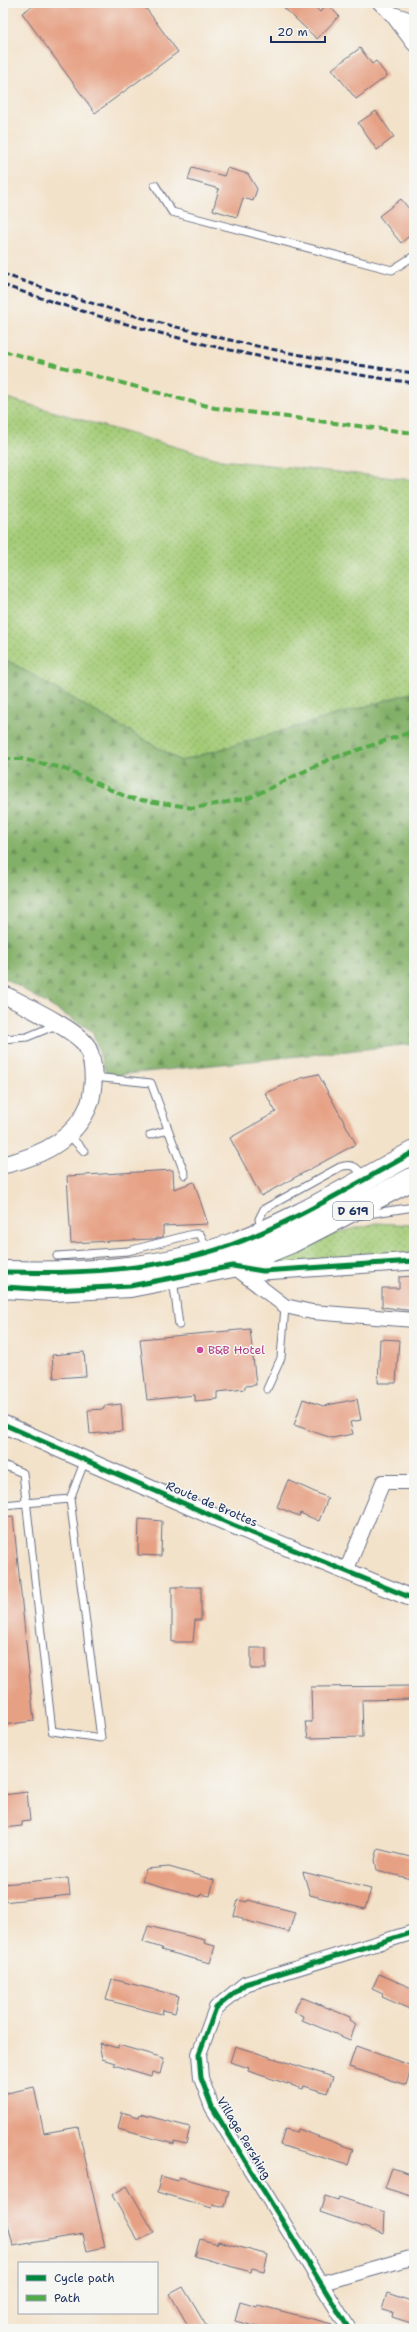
<svg xmlns="http://www.w3.org/2000/svg" width="417" height="2332" font-family="'Shantell Sans',sans-serif">
	<style>
		.grass { fill: url(#grass-dots); stroke: #607e6a }
		.forest { fill: url(#forest-firs); stroke: #4f7063 }
		.building { fill: #e6a185 }
		.lines { fill: none; stroke-linecap: round; stroke-linejoin: round }
		.service-casing { stroke: #676e84; stroke-width: 9 }
		.minor-casing { stroke: #676e84; stroke-width: 16 }
		.tertiary-casing { stroke: #676e84; stroke-width: 19 }
		.primary-casing { stroke: #676e84; stroke-width: 24 }
		.service { stroke: #fff; stroke-width: 7 }
		.minor { stroke: #fff; stroke-width: 14 }
		.tertiary { stroke: #fff; stroke-width: 17 }
		.primary { stroke: #fff; stroke-width: 22 }
		.rail { stroke: #1b2f5e; stroke-width: 3; stroke-dasharray: 6 3; stroke-linecap: butt }
		.quiet { stroke: #52ab49; stroke-width: 4; stroke-dasharray: 8 4; stroke-linecap: butt }
		.cycleway-casing { stroke: #f6f6f2; stroke-width: 8 }
		.cycleway { stroke: #00873e; stroke-width: 5 }
		.hotel-dot { fill: #d1479c; stroke: #f6f6f2; stroke-width: 1.5 }
		.labels { text-anchor: middle; dominant-baseline: central; stroke-width: 3; stroke-linejoin: round; paint-order: stroke }
		.shield { fill: #f6f6f2; stroke: #5d6b8a; stroke-width: 1 }
		.shield-label { font-size: 11px; font-weight: bold; fill: #1b2f5e }
		.hotel-label { font-size: 12px; fill: #b23c85; stroke: #f6f6f2; text-anchor: start }
		.street-label { font-size: 12px; fill: #1b2f5e; stroke: #f6f6f2 }
	</style>
	<defs>
		<pattern id="grass-dots" width="8" height="8" patternUnits="userSpaceOnUse"><rect width="8" height="8" fill="#a4cc77"/><path d="M2 2h.1M6 6h.1" fill="none" stroke="#85a665" stroke-width="1.8" stroke-linecap="round"/></pattern>
		<pattern id="forest-firs" width="22" height="20" patternUnits="userSpaceOnUse"><rect width="22" height="20" fill="#83b068"/><path d="M5 1l3.5 6h-7zM16 11l3.5 6h-7z" fill="#6a9059"/></pattern>
	</defs>
	<rect width="100%" height="100%" fill="#f6f6f2"/>
	<filter id="ink" filterUnits="userSpaceOnUse"><feTurbulence type="fractalNoise" baseFrequency=".025" numOctaves="2"/><feDisplacementMap in="SourceGraphic" scale="8" xChannelSelector="R" yChannelSelector="G"/><feConvolveMatrix kernelMatrix="1 2 1 2 8 2 1 2 1" color-interpolation-filters="sRGB"/></filter>
	<filter id="wash" filterUnits="userSpaceOnUse"><feTurbulence type="fractalNoise" baseFrequency=".012" numOctaves="4" result="noise"/><feDisplacementMap in="SourceGraphic" scale="16" xChannelSelector="R" yChannelSelector="G"/><feGaussianBlur stdDeviation="0.9" result="paint"/><feColorMatrix in="noise" values="0 0 0 0 0 0 0 0 0 0 0 0 0 0 0 0 0 1.4 0 .05"/><feComposite in="paint" operator="in"/></filter>
	<g filter="url(#wash)">
		<rect width="100%" height="100%" fill="#f3e2ca"/>
		<!-- grass -->
		<g class="grass">
			<path d="M3,397l218,63 193,20v212l-233,69 -178,-103z"/>
			<path d="M377,1223l37,2v28l-66,9 -71,2 -1,-8 45,-19z"/>
		</g>
		<!-- forest -->
		<path class="forest" d="M3,658l178,103 233,-69v352l-307,32 -15,-45 -89,-54z"/>
		<g id="blocks">
			<!-- building -->
			<g class="building">
				<path d="M37,3h105l36,49 -83,61 -73,-100z"/>
				<path d="M279,3h32l9,9 7,-8 12,12 -22,23z"/>
				<path d="M360,48l12,16 4,-3 11,15 -31,23 -24,-30z"/>
				<path d="M376,111l18,26 -17,13 -19,-27z"/>
				<path d="M192,167l32,9 3,-8 21,6 9,15 -4,12 -10,-3 -6,19 -24,-7 6,-21 -31,-9z"/>
				<path d="M401,199l13,16v17l-13,11 -22,-27z"/>
				<path d="M318,1074l38,70 -95,52 -31,-58 46,-26 -11,-19 36,-15z"/>
				<path d="M173,1170l1,19 20,-7 14,42 -45,2v11l-10,2 -82,4 -4,-67z"/>
				<path d="M414,1276v35l-32,-4v-19h17v-11z"/>
				<path d="M250,1329l6,56 -11,1v3l-28,3v7l-22,2v-6l-48,5 -7,-61z"/>
				<path d="M380,1339l19,1 -3,43h-18z"/>
				<path d="M84,1352l2,24 -32,2 -2,-23z"/>
				<path d="M303,1399l20,7 34,-7 4,21 -11,2 3,12 -21,4 -38,-13z"/>
				<path d="M121,1404l2,27 -33,3 -2,-24 16,-1v-3z"/>
				<path d="M288,1480l40,18 -9,23 -19,-8 -1,3 -22,-9z"/>
				<path d="M13,1516l21,205 -31,4v-208z"/>
				<path d="M139,1519l23,2 -1,35 -23,-1z"/>
				<path d="M172,1587h29v33h-6l-2,22h-21z"/>
				<rect x="251" y="1648" width="15" height="21"/>
				<path d="M414,1686v13l-52,1 1,37 -55,1 -3,-16h7l-1,-35z"/>
				<path d="M27,1792l3,29 -8,1v4l-19,2v-33z"/>
				<path d="M378,1849l36,9v22l-37,-10 -2,-10z"/>
				<path d="M169,1867l45,13 -4,16 -9,-2 -1,3 -58,-16 4,-12z"/>
				<path d="M303,1872l68,17 -6,20 -55,-14z"/>
				<path d="M68,1878l2,17 -67,7v-18z"/>
				<path d="M238,1900l9,2 1,-2 47,12 -6,20 -46,-12v-2l-9,-2z"/>
				<path d="M148,1926l57,14 -1,3 11,3 -5,17 -49,-13 1,-2 -19,-6z"/>
				<path d="M379,1974l35,15v22l-32,-14 1,-3 -11,-5z"/>
				<path d="M112,1979l67,17 -4,17 -12,-3 -1,4 -56,-14z"/>
				<path d="M301,1997l49,20 -1,3 7,4 -6,16 -48,-20 1,-4 -9,-4z"/>
				<path d="M99,2043l19,5v-3l46,13 -4,16 -8,-2 -1,4 -37,-11 1,-2 -13,-4z"/>
				<path d="M235,2046l98,31 -6,16 -23,-7 -1,3 -55,-18 1,-3 -19,-6z"/>
				<path d="M356,2046l56,20 -6,19 -57,-18z"/>
				<path d="M34,2087l10,46 34,-6 27,120 -18,4 -4,-17 -70,12 -10,-44v-108z"/>
				<path d="M122,2112l17,5 1,-3 50,13 -4,17 -12,-3v3l-56,-15z"/>
				<path d="M285,2129l12,3 1,-3 55,20 -5,16 -68,-20z"/>
				<path d="M392,2168l22,7v22l-29,-9z"/>
				<path d="M161,2176l17,5 1,-4 50,14 -4,16 -12,-3 -1,4 -55,-16z"/>
				<path d="M127,2186l27,46 -16,9 -26,-46z"/>
				<path d="M325,2196l13,4 1,-3 46,15 -1,22 -64,-22z"/>
				<path d="M200,2239l17,5 1,-3 50,14 -4,16 -12,-3 -1,4 -56,-16z"/>
				<path d="M183,2287l12,20 13,22h-18l-20,-35z"/>
				<path d="M387,2293l27,9v22l-22,-7 1,-4 -11,-3z"/>
				<path d="M240,2302l17,5 1,-2 74,19 -1,5h-65l-31,-8z"/>
			</g>
		</g>
	</g>
	<g filter="url(#ink)">
		<use href="#blocks" fill-opacity="0" stroke="#676e84" stroke-width="1"/>
		<g class="lines">
			<!-- service casing -->
			<g class="service-casing">
				<g id="service">
					<path d="M155,185l17,27 220,58 22,-14"/>
					<path d="M3,1039l24,-2 29,-12"/>
					<path d="M94,1077l57,6 34,92"/>
					<path d="M68,1134l16,17"/>
					<path d="M150,1135l18,-5"/>
					<path d="M361,1215l53,-8"/>
					<path d="M261,1229l-2,-10 5,-10 76,-42c13,-4 17,0 25,11"/>
					<path d="M57,1256l71,-5 65,-17h7l8,17"/>
					<path d="M173,1279l6,46"/>
					<path d="M267,1389l14,-31 4,-52"/>
					<path d="M3,1465l20,8 29,258 49,7 -31,-239 15,-39"/>
					<path d="M3,1505l67,-6"/>
				</g>
			</g>
			<!-- minor casing -->
			<g class="minor-casing">
				<g id="minor">
					<path d="M380,3l10,9 24,32"/>
					<path d="M390,13l24,8"/>
					<path d="M233,1266l52,40 27,6 102,8"/>
					<path d="M346,1571l37,-89h31"/>
					<path d="M322,2283l92,-26"/>
					<path d="M349,2329l-137,-222 -11,-29 -2,-24 17,-46 29,-24 169,-52"/>
				</g>
			</g>
			<!-- tertiary casing -->
			<g class="tertiary-casing">
				<g id="tertiary">
					<path d="M3,994c19,10 72,35 83,51 6,10 8,27 7,39 -1,6 -1,14 -4,21 -14,35 -51,52 -86,60"/>
					<path d="M233,1266l30,5 151,-10"/>
					<path d="M3,1424l230,101 181,74"/>
				</g>
			</g>
			<!-- primary casing -->
			<g class="primary-casing">
				<g id="primary">
					<path d="M3,1272c76,2 152,-1 225,-26 65,-23 125,-61 186,-94"/>
					<path d="M3,1287l50,3 77,-4 103,-20 58,-24 123,-64"/>
				</g>
			</g>
			<!-- service -->
			<use href="#service" class="service"/>
			<!-- minor -->
			<use href="#minor" class="minor"/>
			<!-- tertiary -->
			<use href="#tertiary" class="tertiary"/>
			<!-- primary -->
			<use href="#primary" class="primary"/>
			<!-- rail -->
			<g class="rail">
				<path d="M3,274c133,47 271,81 411,99"/>
				<path d="M3,285c133,47 271,79 411,98"/>
			</g>
			<!-- quiet -->
			<g class="quiet">
				<path d="M3,351l212,57 199,25"/>
				<path d="M3,759h19l40,9 67,30 65,10 55,-10 79,-38 86,-29"/>
			</g>
			<!-- cycleway casing -->
			<g class="cycleway-casing">
				<g id="cycleway">
					<path d="M3,1272c76,2 152,-1 225,-26 65,-23 125,-61 186,-94"/>
					<path d="M3,1287l50,3 77,-4 103,-20 30,5 151,-10"/>
					<path d="M3,1424l230,101 181,74"/>
					<path d="M349,2329l-137,-222 -11,-29 -2,-24 17,-46 29,-24 169,-52"/>
				</g>
			</g>
			<!-- cycleway -->
			<use href="#cycleway" class="cycleway"/>
		</g>
	</g>
	<!-- markers -->
	<circle class="hotel-dot" cx="200" cy="1350" r="4"/>
	<g class="labels">
		<!-- shield labels -->
		<rect class="shield" x="333" y="1202" width="40" height="18" rx="3"/>
		<g class="shield-label">
			<text x="353" y="1211">D 619</text>
		</g>
		<!-- hotel labels -->
		<g class="hotel-label">
			<text x="208" y="1350">B&amp;B Hotel</text>
		</g>
		<!-- street labels -->
		<g class="street-label">
			<text transform="translate(212 1504) rotate(23)">Route de Brottes</text>
			<text transform="translate(244 2138) rotate(59)">Village Pershing</text>
		</g>
	</g>
	<!-- margin -->
	<rect width="417" height="2332" fill="none" stroke="#f6f6f2" stroke-width="16"/>
	<!-- legend -->
	<rect x="18" y="2262" width="140" height="52" fill="#f6f6f2" stroke="#9ea6b7"/>
	<rect x="26" y="2275" width="20" height="6" fill="#00873e" stroke="#9ea6b7"/>
	<text x="54" y="2282" font-size="12" fill="#1b2f5e">Cycle path</text>
	<rect x="26" y="2295" width="20" height="6" fill="#52ab49" stroke="#9ea6b7"/>
	<text x="54" y="2302" font-size="12" fill="#1b2f5e">Path</text>
	<!-- scale -->
	<path d="M271 36v6h54v-6" fill="none" stroke="#1b2f5e" stroke-width="2"/>
	<text x="277" y="36" font-size="12" fill="#1b2f5e" stroke="#f6f6f2" stroke-width="3" paint-order="stroke">20 m</text>
</svg>
